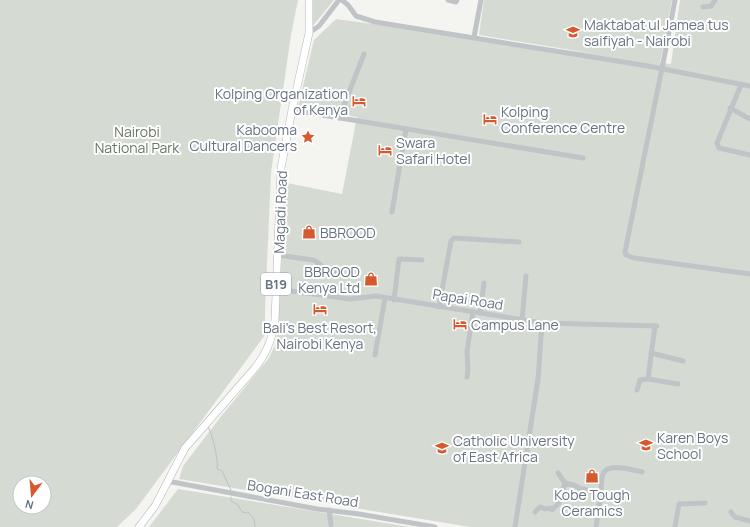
<svg xmlns="http://www.w3.org/2000/svg" width="750" height="527" font-family="Manrope,sans-serif">
	<style>
		.green { fill: #d5dbd2; fill-rule: evenodd }
		.lines { fill: none; stroke-linecap: round; stroke-linejoin: round }
		.stream { stroke: #bac3c8; stroke-width: 1 }
		.highway-casing { stroke: #b3b6b9; stroke-width: 8 }
		.minor { stroke: #c0c4c7; stroke-width: 5 }
		.highway { stroke: #fff; stroke-width: 7 }
		.labels { text-anchor: middle; dominant-baseline: central; stroke-width: 4; stroke-linejoin: round; paint-order: stroke }
		.shield { fill: #fff; stroke: #949da6; stroke-width: 1 }
		.shield-label { font-size: 13px; font-weight: bold; fill: #667380 }
		.poi-label { font-size: 14px; fill: #667380; stroke: #fff; text-anchor: start }
		.park-label { font-size: 14px; fill: #677764; stroke: #fff }
		.street-label { font-size: 14px; fill: #667380; stroke: #fff }
	</style>
	<rect width="100%" height="100%" fill="#f4f4f1"/>
	<!-- green -->
	<g class="green">
		<path d="M0,0h298l-7,35 -20,137 -6,138v25l-129,174 -19,18h-117zM20,483h24v24h-24z"/>
		<path d="M312,0h22l-22,27z"/>
		<path d="M484,0h188l-12,63 11,1 9,-64h70v527h-280l-291,-48 4,-13 36,-47 50,-61 7,-15 4,-47 4,-97 3,-16 55,11 15,-77 -59,-10 16,-67 22,-21 260,35 -117,-19z"/>
		<path d="M178,489l232,38h-261z"/>
	</g>
	<g class="lines">
		<!-- stream -->
		<g class="stream">
			<path d="M208,427c4,6 11,34 9,42l5,2 9,19"/>
			<path d="M231,497v4l7,4 4,7 7,1 5,6 1,8"/>
		</g>
		<!-- highway casing -->
		<g class="highway-casing">
			<path id="highway" d="M139,527l16,-21 30,-58 70,-80c12,-15 17,-29 20,-48l6,-152 11,-58 17,-77v-33"/>
		</g>
		<!-- minor -->
		<g class="minor">
			<path d="M342,0l6,5 8,11 19,6 273,44 102,20"/>
			<path d="M448,0l8,2 1,-2"/>
			<path d="M675,0l-10,53 -40,199 1,3 8,3 116,16"/>
			<path d="M703,7l8,-1 4,-6"/>
			<path d="M309,33l10,-7 20,-26"/>
			<path d="M474,37l7,-37"/>
			<path d="M741,85l-24,58 2,5 31,7"/>
			<path d="M730,108l20,11"/>
			<path d="M292,110l291,48"/>
			<path d="M339,118l25,-64"/>
			<path d="M392,212l14,-83"/>
			<path d="M278,255l35,5 4,2 8,7 11,3"/>
			<path d="M276,289l74,10 26,-3 166,27 115,3"/>
			<path d="M394,300l5,-41 23,1"/>
			<path d="M439,307l12,-66 3,-3 65,4"/>
			<path d="M480,313l4,-30"/>
			<path d="M522,320l4,-44"/>
			<path d="M655,326l-7,53 30,5"/>
			<path d="M651,353l32,8"/>
			<path d="M375,355l10,-57"/>
			<path d="M467,377l1,-8 -1,-17 6,-40"/>
			<path d="M637,390l3,-10 8,-1"/>
			<path d="M558,473l7,10"/>
			<path d="M167,481l150,28 42,5 76,13"/>
			<path d="M601,494c0,-6 0,-14 2,-20 4,-12 30,-4 39,-2"/>
			<path d="M329,510l2,15"/>
			<path d="M535,512l5,-5 5,2 6,-1 1,2 7,-7 6,-20 9,2 5,3 22,6 -5,33"/>
			<path d="M731,512l4,5 15,4"/>
			<path d="M515,527l23,-148 4,-56"/>
			<path d="M675,527l4,-23 26,-1"/>
		</g>
		<!-- highway -->
		<use href="#highway" class="highway"/>
	</g>
	<!-- icons -->
	<defs>
		<g id="university-bare" transform="scale(1.08)"><path d="M0-5L7-2L0 1L-7-2ZM-4 1L0 2.5L4 1V4Q0 6-4 4Z" fill="#d55a30" stroke="#fff" stroke-width="2.5" paint-order="stroke"/></g>
		<g id="hotel-bare" transform="scale(1.08)"><path d="M-6-4.5h1.5V1H6V5H4.5V3h-9V5H-6ZM-4 0a1.8 1.8 0 1 1 3.6 0ZM.5 0V-2.5h3Q6-2.5 6 0Z" fill="#d55a30" stroke="#fff" stroke-width="2.5" paint-order="stroke"/></g>
		<g id="sight-bare" transform="scale(1.08)"><path d="M0-6L1.8-2.2L6-1.7L2.9 1.2L3.7 5.4L0 3.3L-3.7 5.4L-2.9 1.2L-6-1.7L-1.8-2.2Z" fill="#d55a30" stroke="#fff" stroke-width="2.5" paint-order="stroke"/></g>
		<g id="shop-bare" transform="scale(1.08)"><path d="M-5-2.5h2.3a2.7 3.5 0 0 1 5.4 0H5L5.5 6h-11ZM-1.5-2.5h3a1.5 2.3 0 0 0-3 0Z" fill="#d55a30" stroke="#fff" stroke-width="2.5" paint-order="stroke"/></g>
		<g id="school-bare" transform="scale(1.08)"><path d="M0-5L7-2L0 1L-7-2ZM-4 1L0 2.5L4 1V4Q0 6-4 4Z" fill="#d55a30" stroke="#fff" stroke-width="2.5" paint-order="stroke"/></g>
	</defs>
	<g fill-rule="evenodd">
		<use href="#university-bare" x="573" y="32"/>
		<use href="#hotel-bare" x="359" y="101"/>
		<use href="#hotel-bare" x="490" y="119"/>
		<use href="#sight-bare" x="308" y="137"/>
		<use href="#hotel-bare" x="385" y="150"/>
		<use href="#shop-bare" x="309" y="232"/>
		<use href="#shop-bare" x="371" y="279"/>
		<use href="#hotel-bare" x="320" y="309"/>
		<use href="#hotel-bare" x="460" y="324"/>
		<use href="#school-bare" x="646" y="445"/>
		<use href="#university-bare" x="442" y="448"/>
		<use href="#shop-bare" x="592" y="476"/>
	</g>
	<g class="labels">
		<!-- shield labels -->
		<rect class="shield" x="261" y="273" width="30" height="22" rx="3"/>
		<g class="shield-label">
			<text x="276" y="284">B19</text>
		</g>
		<!-- poi labels -->
		<g class="poi-label">
			<text x="584" y="24">Maktabat ul Jamea tus<tspan x="584" dy="16">saifiyah - Nairobi</tspan></text>
			<text x="348" y="93" text-anchor="end">Kolping Organization<tspan x="348" dy="16">of Kenya</tspan></text>
			<text x="501" y="111">Kolping<tspan x="501" dy="16">Conference Centre</tspan></text>
			<text x="297" y="129" text-anchor="end">Kabooma<tspan x="297" dy="16">Cultural Dancers</tspan></text>
			<text x="396" y="142">Swara<tspan x="396" dy="16">Safari Hotel</tspan></text>
			<text x="320" y="232">BBROOD</text>
			<text x="360" y="271" text-anchor="end">BBROOD<tspan x="360" dy="16">Kenya Ltd</tspan></text>
			<text x="471" y="324">Campus Lane</text>
			<text x="320" y="327" text-anchor="middle">Bali's Best Resort,<tspan x="320" dy="16">Nairobi Kenya</tspan></text>
			<text x="657" y="437">Karen Boys<tspan x="657" dy="16">School</tspan></text>
			<text x="453" y="440">Catholic University<tspan x="453" dy="16">of East Africa</tspan></text>
			<text x="592" y="494" text-anchor="middle">Kobe Tough<tspan x="592" dy="16">Ceramics</tspan></text>
		</g>
		<!-- park labels -->
		<g class="park-label">
			<text x="137" y="131">Nairobi<tspan x="137" dy="16">National Park</tspan></text>
		</g>
		<!-- street labels -->
		<g class="street-label">
			<text transform="translate(280 212) rotate(-88)">Magadi Road</text>
			<text transform="translate(468 299) rotate(9)">Papai Road</text>
			<text transform="translate(303 493) rotate(9)">Bogani East Road</text>
		</g>
	</g>
	<!-- north arrow -->
	<g transform="translate(32 495) rotate(196)"><circle r="19" fill="#ffffff" stroke="#c2c7cc"/>
	<path d="M0-3L7 15L0 10L-7 15Z" fill="#d55a30"/>
	<text y="-6" font-size="11" font-weight="bold" text-anchor="middle" fill="#667380">N</text>
	</g>
</svg>
